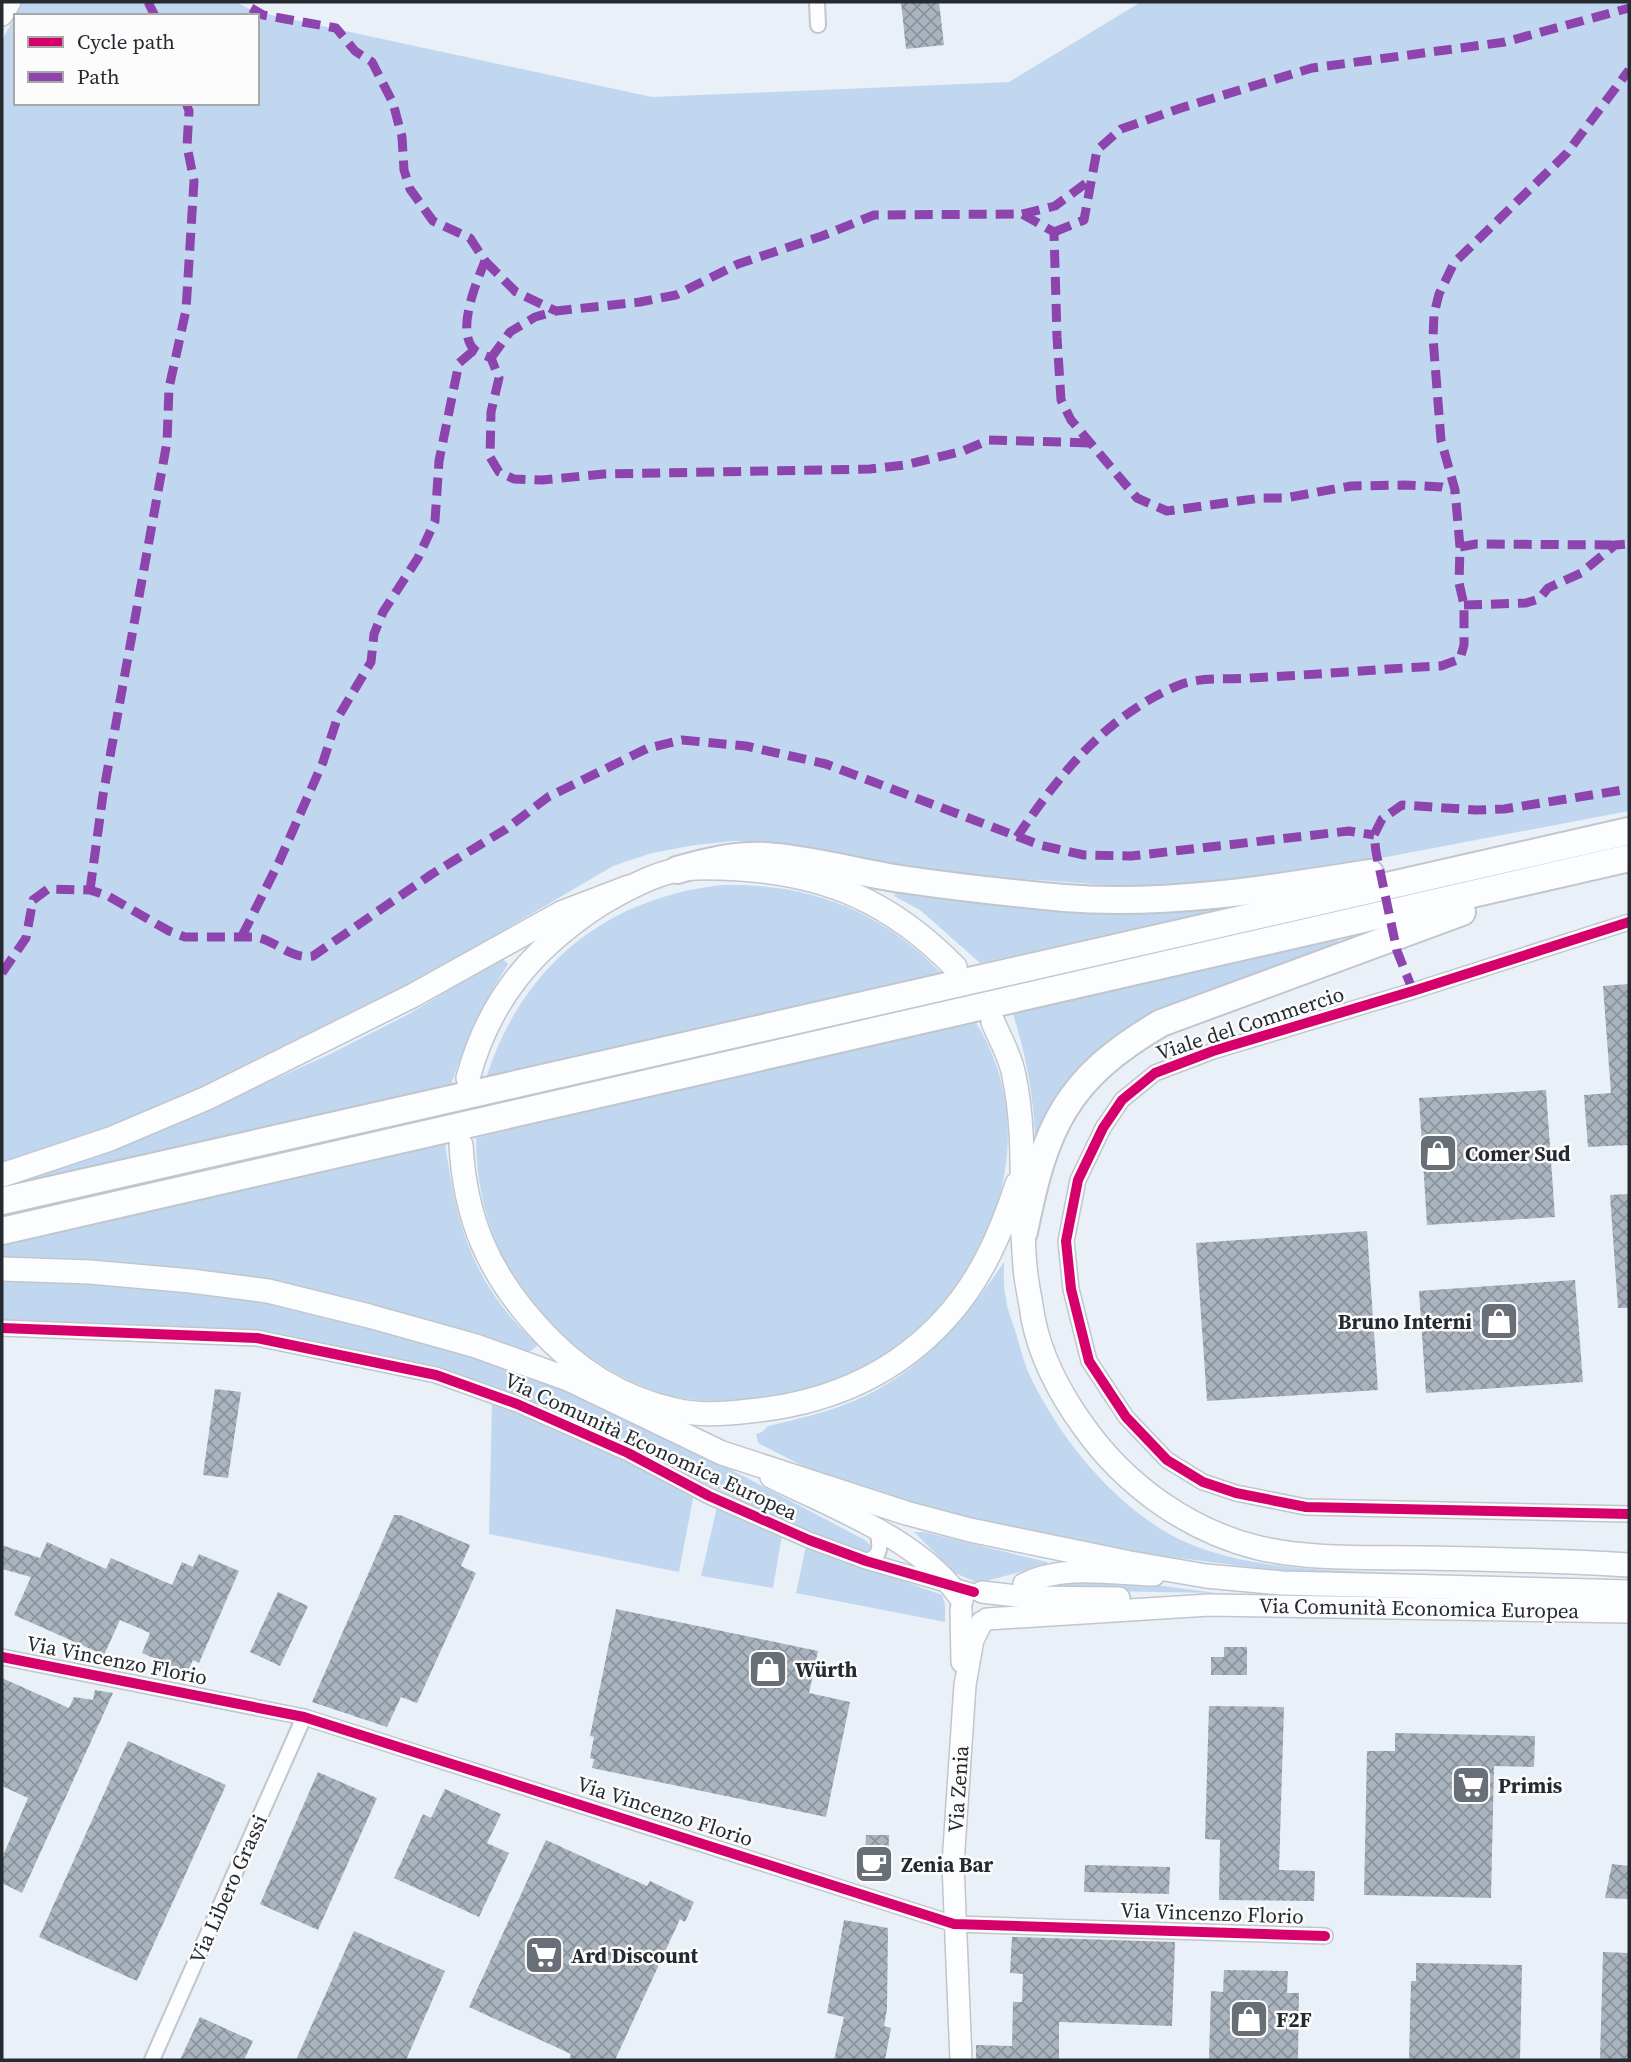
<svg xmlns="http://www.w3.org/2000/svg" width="1631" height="2062" font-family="'Source Serif 4',serif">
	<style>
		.green { fill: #c1d7f0; fill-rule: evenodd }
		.building { fill: url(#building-cross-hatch) }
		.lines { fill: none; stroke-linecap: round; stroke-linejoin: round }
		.street-casing { stroke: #c0c6cc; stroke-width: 18 }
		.secondary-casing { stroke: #c0c6cc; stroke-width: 24 }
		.primary-casing { stroke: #c0c6cc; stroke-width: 26 }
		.highway-casing { stroke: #c0c6cc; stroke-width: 30 }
		.street { stroke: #fcfdfe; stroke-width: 14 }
		.secondary { stroke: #fcfdfe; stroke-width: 21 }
		.primary { stroke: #fcfdfe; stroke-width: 23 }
		.highway { stroke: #fcfdfe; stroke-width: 26 }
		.quiet { stroke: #8e44ad; stroke-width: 9; stroke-dasharray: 18 9; stroke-linecap: butt }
		.cycleway-casing { stroke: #fcfcfc; stroke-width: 15 }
		.cycleway { stroke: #d6006c; stroke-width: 10 }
		.labels { text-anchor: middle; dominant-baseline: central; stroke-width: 5; stroke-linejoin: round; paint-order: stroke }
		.street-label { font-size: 21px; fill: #242a30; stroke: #fcfcfc }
		.poi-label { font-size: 21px; font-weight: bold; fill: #242a30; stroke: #fcfcfc; text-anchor: start }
	</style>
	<defs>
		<pattern id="building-cross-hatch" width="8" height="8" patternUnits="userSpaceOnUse" patternTransform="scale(1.75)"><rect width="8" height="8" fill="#aab4be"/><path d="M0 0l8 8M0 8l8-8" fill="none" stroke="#8a939b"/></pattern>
	</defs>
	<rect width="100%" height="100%" fill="#eaf0f7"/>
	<!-- green -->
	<g class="green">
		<path d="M23,2h213l17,9 399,86 357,-15 132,-80h488v809l-269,51 -150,24 -45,3 -200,-14 -130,-21 -51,-11 -51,-2 -38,4 -43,8 -39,13 -221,130 -150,75 -100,44 -140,52v-1127zM16,16h241v87h-241z"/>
		<path d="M722,885c88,-2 158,25 219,88l-455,105c36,-112 119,-180 236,-193z"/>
		<path d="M901,887l352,15 -273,61 -60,-53 -26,-14z"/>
		<path d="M1338,940l-2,8 -181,68 -95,86 -25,34c-2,-45 -9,-80 -22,-122l310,-73z"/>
		<path d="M502,958l6,6c-25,40 -42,76 -57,121l-449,106v-6l148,-50 176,-79 83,-42z"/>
		<path d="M975,1021c79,125 6,286 -117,349 -36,19 -77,29 -117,30 -23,1 -47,2 -69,-4 -43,-11 -81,-35 -114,-64 -55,-50 -82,-121 -82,-194z"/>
		<path d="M445,1143c12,85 28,142 93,202l-11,9 -74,-27 -171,-43 -280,-25v-17z"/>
		<path d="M1004,1262c0,12 -1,25 2,37 1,10 6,21 9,31 5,16 9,35 17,50 31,63 87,131 151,161 66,30 150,29 221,32l-124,-2 -132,-17 -161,-29 -78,-22 -75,-25 -35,-14 -41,-21 -2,-9 6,-2 6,-6c30,-7 60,-14 88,-26 64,-27 110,-82 148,-138z"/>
		<path d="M2,1278l77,1 201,24 185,49 119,46 83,38 198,104 7,7 -1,6 -5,3 -114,-50 -154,-75 -79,-34 -60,-23 -40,-10 -148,-28 -269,-14z"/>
		<path d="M492,1403c70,23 136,58 202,90l-15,79 -190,-38z"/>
		<path d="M717,1507l65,28 -9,53 -72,-12z"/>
		<path d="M914,1532h10l123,30v3l-69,18 -23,-10z"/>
		<path d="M806,1546l136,49 3,9v18l-149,-29z"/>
		<path d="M1056,1581l77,1 83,11 -174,-3v-5z"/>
	</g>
	<!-- building -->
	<g class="building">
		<path d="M901,2h38l5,43 -38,4z"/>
		<path d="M1629,984v161l-41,2 -4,-52 27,-2 -8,-107z"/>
		<path d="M1546,1090l9,127 -128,8 -8,-127z"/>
		<path d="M1629,1194v114h-11l-8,-113z"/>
		<path d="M1367,1231l11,159 -171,11 -11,-158z"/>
		<path d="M1575,1280l8,102 -157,11 -7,-102z"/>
		<path d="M215,1389l26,3 -13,86 -25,-3z"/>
		<path d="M394,1515h6l70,30 -9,21 15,7 -59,130 -16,-6 -14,30 -75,-25z"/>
		<path d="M47,1542l59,27 5,-11 61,27 10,-23 11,5 6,-13 40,17 -40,92 -6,-3 -6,13 -45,-20 8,-20 -30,-13 -16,35 -90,-40 17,-38 -29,-8v-24l38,13z"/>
		<path d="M278,1592l30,14 -28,60 -30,-14z"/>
		<path d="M616,1609l202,42 -9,42 41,9 -24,115 -234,-49 2,-9 -4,-1 4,-21 -4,-1z"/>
		<path d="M1224,1647h23v28h-36v-18h13z"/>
		<path d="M2,1678l67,30 5,-11 19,3 2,-10 18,3 -91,200 -20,-10v-25l26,-60 -26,-12z"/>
		<path d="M1209,1706l75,1 -5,163 36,1 -1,30 -95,-1 1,-60 -15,-1z"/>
		<path d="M1395,1733l140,3 -1,31 -40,-1 -3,132 -127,-3 3,-144h28z"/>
		<path d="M128,1741l98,44 -89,196 -98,-44z"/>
		<path d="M318,1772l59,26 -59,132 -58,-26z"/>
		<path d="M445,1789l56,25 -14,29 22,10 -30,64 -85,-39 29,-64 8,4z"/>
		<path d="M866,1835h23l-1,40h-12l1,5 -18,-5 1,-22 5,1z"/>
		<path d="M546,1840l101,46 3,-5 44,21 -9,20 -5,-3 -65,141h-46l2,-6 -102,-47z"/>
		<path d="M1612,1864l17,2v33l-24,-1z"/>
		<path d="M1085,1865l85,2 -1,27 -85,-2z"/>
		<path d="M844,1920l44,8 -1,81 -3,17 7,2 -6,32h-51l10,-43 -17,-4z"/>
		<path d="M354,1931l91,40 -39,89h-110z"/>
		<path d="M1012,1937l163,5 -3,84 -113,-4v38h-83v-15l36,1 1,-44h9l1,-28 -13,-1z"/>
		<path d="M1603,1952l26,1v107h-29z"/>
		<path d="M1416,1963l106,2 -2,95h-111l2,-79h5z"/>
		<path d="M1224,1970l64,1 -1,22h12l-1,67h-89l2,-69 12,1z"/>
		<path d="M200,2017l53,24 -9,19h-64z"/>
	</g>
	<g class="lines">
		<!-- street casing -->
		<g class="street-casing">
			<g id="street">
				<path d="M817,2l1,23"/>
				<path d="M1629,922l-216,69 -200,60 -58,22 -33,27 -19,28 -25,52 -12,61 5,48 18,72 37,56 41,43 36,22 33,11 70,14 323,7"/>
				<path d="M2,1328l255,10 179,37 81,29 111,49 81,43 100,44 57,21 108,31"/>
				<path d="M866,1561c17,-4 14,-17 11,-32"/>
				<path d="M2,1657l302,60 650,207 371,12"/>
				<path d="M152,2060l152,-343"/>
			</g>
		</g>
		<!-- secondary casing -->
		<g class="secondary-casing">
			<g id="secondary">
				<path d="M2,15l8,-13"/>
				<path d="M771,1477c62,31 153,64 191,124"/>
				<path d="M982,1592l43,5 94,1"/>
				<path d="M1025,1597l-1,-13c39,-20 88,-10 130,-9"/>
				<path d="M961,1609l1,53"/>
				<path d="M987,1619l222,-14 420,7"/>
				<path d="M961,2060l-8,-196 12,-179 8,-45 9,-18"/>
			</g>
		</g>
		<!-- primary casing -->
		<g class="primary-casing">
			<g id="primary">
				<path d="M993,1022c7,17 18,35 21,54 14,66 4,133 12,200 2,14 5,28 7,42 8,41 27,76 51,109 42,59 105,104 175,121 53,12 110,9 164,10 69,1 137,3 206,7"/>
				<path d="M468,1078c21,-78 64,-129 131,-173 23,-14 50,-29 77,-35 19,-4 44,-2 64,-1 89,6 152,34 215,98"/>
				<path d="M461,1145c4,73 27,127 76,181 37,42 84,72 138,84 24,6 50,4 74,1 76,-7 144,-35 196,-92 36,-39 56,-86 72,-135"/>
				<path d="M2,1175l108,-36 97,-41 205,-102 149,-83 68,-26"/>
				<path d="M2,1269l88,3 101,9 77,10 101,25 107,30 92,33 154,74 184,60 64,17 160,33 76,13 76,7 347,9"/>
			</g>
		</g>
		<!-- highway casing -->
		<g class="highway-casing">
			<g id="highway">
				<path d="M677,870c28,-8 59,-16 89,-14 45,3 90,16 135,23 54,8 109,14 163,19 102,8 206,-9 306,-25"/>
				<path d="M2,1201l1627,-370"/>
				<path d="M2,1231l1627,-373"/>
				<path d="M1024,1232c21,-105 41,-153 137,-209l301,-111"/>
			</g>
		</g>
		<!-- street -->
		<use href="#street" class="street"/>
		<!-- secondary -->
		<use href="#secondary" class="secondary"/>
		<!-- primary -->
		<use href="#primary" class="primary"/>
		<!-- highway -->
		<use href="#highway" class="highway"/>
		<!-- quiet -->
		<g class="quiet">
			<path d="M148,2l7,14"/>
			<path d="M251,8l12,7 73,13 19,23 17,11 21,41 9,34 2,33 6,19 23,32 37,17 15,23c-8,20 -31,73 -9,90 4,3 11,5 15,7l8,20 -8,34 -1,45 9,15 15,7 28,1 62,-6 266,-5 35,-4 58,-14 26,-11 103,3"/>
			<path d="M1022,214l33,-8 34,-25"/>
			<path d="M1054,232l30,-12 13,-70 24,-21 60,-21 131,-40 193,-26 124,-34"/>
			<path d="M485,261l31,31 40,19"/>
			<path d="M491,358l19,-26 25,-15 21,-6 84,-9 36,-7 62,-31 84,-28 52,-21 148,-1 32,18 3,105 4,63 10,20 66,78 30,13 94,-13h24l66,-12 54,-1 37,2 13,3"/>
			<path d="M1460,547l16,-3 139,1"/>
			<path d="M1464,605l62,-2 13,-4 9,-11 33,-15 34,-28 14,-1"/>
			<path d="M1017,837c42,-62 89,-121 160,-151 23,-10 49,-6 73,-8 64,-3 127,-9 191,-12l19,-7 4,-14v-40l-5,-22 1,-36 -5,-57 -14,-50 -8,-102 1,-24 5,-20 15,-31 113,-110 62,-83"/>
			<path d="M90,890l13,-95 64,-353 2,-54 17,-78 8,-129 -7,-35 2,-35 -3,-8"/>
			<path d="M242,936l37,-74 44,-100 14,-43 34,-57 3,-28 9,-22 35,-54 17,-37 4,-60 20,-98 15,-13"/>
			<path d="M2,973l24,-35 7,-38 15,-11 42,1 18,6 61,35 16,6h71c21,4 35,23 57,19l119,-82 74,-45 42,-32 100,-49 34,-8 64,6 80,18 214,81 44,10 47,1 218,-25 25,4"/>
			<path d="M1413,991l-16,-40 -21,-99 -2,-17 8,-16 20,-14 74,5 28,-1 125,-20"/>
		</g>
		<!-- cycleway casing -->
		<g class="cycleway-casing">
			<g id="cycleway">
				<path d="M1629,922l-216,69 -200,60 -58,22 -33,27 -19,28 -25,52 -12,61 5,48 18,72 37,56 41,43 36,22 33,11 70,14 323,7"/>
				<path d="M2,1328l255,10 179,37 81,29 111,49 81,43 100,44 57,21 108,31"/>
				<path d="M2,1657l302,60 650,207 371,12"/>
			</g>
		</g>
		<!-- cycleway -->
		<use href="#cycleway" class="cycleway"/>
	</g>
	<!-- icons -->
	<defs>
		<g id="shop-square" transform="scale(2.0125)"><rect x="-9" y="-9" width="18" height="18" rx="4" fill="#696f76" stroke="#fcfcfc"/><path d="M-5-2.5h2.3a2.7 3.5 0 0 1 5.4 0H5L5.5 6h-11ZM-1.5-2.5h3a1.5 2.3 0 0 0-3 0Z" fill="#fff"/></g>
		<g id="supermarket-square" transform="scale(2.0125)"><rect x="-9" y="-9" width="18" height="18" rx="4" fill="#696f76" stroke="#fcfcfc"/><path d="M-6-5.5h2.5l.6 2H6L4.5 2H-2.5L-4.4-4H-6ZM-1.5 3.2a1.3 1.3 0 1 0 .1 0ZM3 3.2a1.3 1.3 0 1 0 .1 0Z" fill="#fff"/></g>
		<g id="cafe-square" transform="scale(2.0125)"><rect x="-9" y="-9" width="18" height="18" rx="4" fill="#696f76" stroke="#fcfcfc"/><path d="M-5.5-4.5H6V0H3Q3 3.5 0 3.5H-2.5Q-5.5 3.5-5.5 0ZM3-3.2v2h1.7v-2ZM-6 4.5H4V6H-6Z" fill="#fff"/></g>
	</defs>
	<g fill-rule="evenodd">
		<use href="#shop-square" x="1438" y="1153"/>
		<use href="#shop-square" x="1499" y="1321"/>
		<use href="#shop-square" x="768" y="1669"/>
		<use href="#supermarket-square" x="1471" y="1785"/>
		<use href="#cafe-square" x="874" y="1864"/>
		<use href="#supermarket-square" x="544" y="1955"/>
		<use href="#shop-square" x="1249" y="2019"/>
	</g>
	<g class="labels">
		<!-- street labels -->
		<g class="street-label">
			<text transform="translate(1250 1023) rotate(-18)">Viale del Commercio</text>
			<text transform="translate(651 1446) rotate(25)">Via Comunità Economica Europea</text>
			<text transform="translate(1419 1608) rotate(1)">Via Comunità Economica Europea</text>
			<text transform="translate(117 1660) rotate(11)">Via Vincenzo Florio</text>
			<text transform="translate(958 1789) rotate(-86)">Via Zenia</text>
			<text transform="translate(665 1811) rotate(18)">Via Vincenzo Florio</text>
			<text transform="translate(228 1889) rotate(-66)">Via Libero Grassi</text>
			<text transform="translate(1212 1913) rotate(2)">Via Vincenzo Florio</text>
		</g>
		<!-- poi labels -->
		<g class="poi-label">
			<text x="1465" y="1153">Comer Sud</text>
			<text x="1472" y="1321" text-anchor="end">Bruno Interni</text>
			<text x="795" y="1669">Würth</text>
			<text x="1498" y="1785">Primis</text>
			<text x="901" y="1864">Zenia Bar</text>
			<text x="571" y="1955">Ard Discount</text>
			<text x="1276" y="2019">F2F</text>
		</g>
	</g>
	<!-- border -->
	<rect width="1631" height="2062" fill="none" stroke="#242a30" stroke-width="7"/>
	<!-- legend -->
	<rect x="14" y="14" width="245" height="91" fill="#fcfcfc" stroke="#a6a8aa" stroke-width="2"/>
	<rect x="28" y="37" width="35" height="10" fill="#d6006c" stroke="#a6a8aa" stroke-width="2"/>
	<text x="77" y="49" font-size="21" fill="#242a30">Cycle path</text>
	<rect x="28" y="72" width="35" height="10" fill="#8e44ad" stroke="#a6a8aa" stroke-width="2"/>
	<text x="77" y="84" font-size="21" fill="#242a30">Path</text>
</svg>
